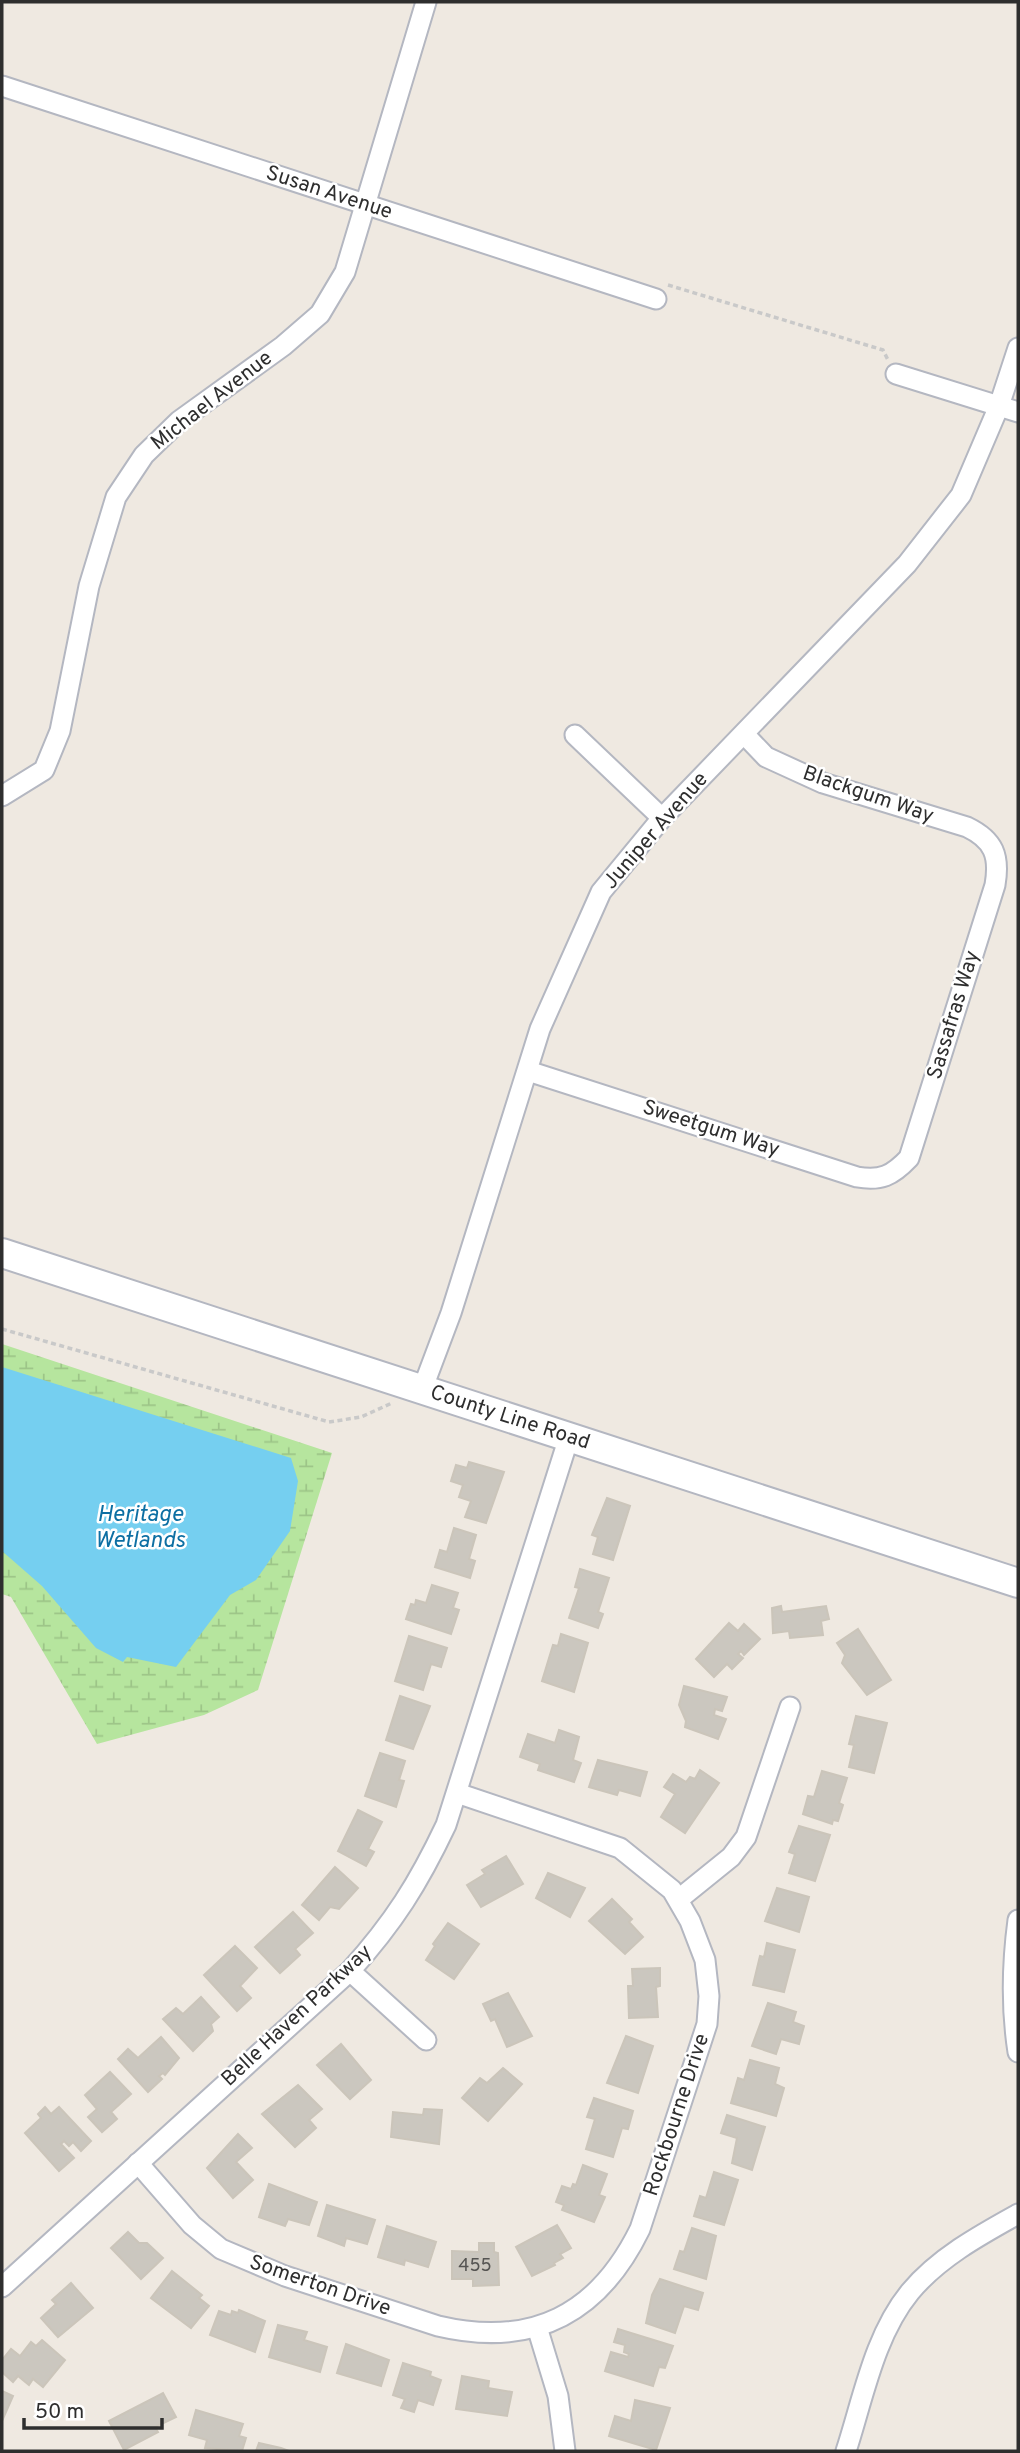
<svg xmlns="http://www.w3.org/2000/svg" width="1020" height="2453" font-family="Overpass,sans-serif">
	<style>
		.wetland { fill: url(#wetland-marsh) }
		.water { fill: #75cff0 }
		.building { fill: #cbc7bf; stroke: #cbc5ba; stroke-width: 2 }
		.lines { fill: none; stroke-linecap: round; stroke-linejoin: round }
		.street-casing { stroke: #b4b7c1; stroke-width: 23 }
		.secondary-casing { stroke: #b4b7c1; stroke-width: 32 }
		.path { stroke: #c9c9c9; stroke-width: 3.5; stroke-dasharray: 5 3.5; stroke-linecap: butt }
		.street { stroke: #fff; stroke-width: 19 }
		.secondary { stroke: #fff; stroke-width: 28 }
		.labels { text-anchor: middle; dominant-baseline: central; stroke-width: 5; stroke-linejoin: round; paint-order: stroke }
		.number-label { font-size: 18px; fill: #555452 }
		.street-label { font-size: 21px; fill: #2e2e2e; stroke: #fff }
		.water-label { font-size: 23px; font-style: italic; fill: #0d6fa3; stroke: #fff }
	</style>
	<defs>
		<pattern id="wetland-marsh" width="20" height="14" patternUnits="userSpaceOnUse" patternTransform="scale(1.75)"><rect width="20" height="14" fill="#b6e59e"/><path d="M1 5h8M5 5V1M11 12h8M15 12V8" fill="none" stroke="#9dc588"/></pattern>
	</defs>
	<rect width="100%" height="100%" fill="#efe9e1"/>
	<!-- wetland -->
	<path class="wetland" d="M2,1344l330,109 -74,237 -54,25 -107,29 -86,-147 -9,-3z"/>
	<!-- water -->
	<path class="water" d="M2,1367l289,91 7,23 -8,50 -34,49 -26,15 -54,72 -49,-10 -4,5 -27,-14 -54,-62 -40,-35z"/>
	<!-- building -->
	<g class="building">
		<path d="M469,1462l35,10 -18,51 -21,-6 6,-16 -12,-4 4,-12 -12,-4 5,-16 11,3z"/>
		<path d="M607,1498l23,8 -17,54 -20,-6 5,-17 -6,-2z"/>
		<path d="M454,1528l22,7 -7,24 6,2 -5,17 -35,-11 5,-17 7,2z"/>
		<path d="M580,1569l29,9 -11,34 5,2 -5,14 -29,-10 10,-30 -4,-1z"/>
		<path d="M432,1585l26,8 -5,15 6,2 -8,24 -45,-15 5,-15 4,1 1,-5 10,3z"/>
		<path d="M781,1606l1,6 44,-6 3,13 -8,2 2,14 -33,3 -1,-7 -16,2 -1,-25z"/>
		<path d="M729,1623l9,8 6,-7 16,15 -16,16 -3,-4 -3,3 5,4 -11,11 -5,-5 -13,13 -18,-18z"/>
		<path d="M858,1629l33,51 -24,15 -25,-32 3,-8 -8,-12z"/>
		<path d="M561,1634l27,9 -14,49 -32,-11 11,-36 5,1z"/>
		<path d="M409,1636l38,12 -6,19 -10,-3 -8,26 -28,-9z"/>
		<path d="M684,1686l43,11 -5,14 -7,-2 -1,6 12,4 -8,20 -33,-12 1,-6 -7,-16z"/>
		<path d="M400,1696l30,10 -17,43 -27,-9z"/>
		<path d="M856,1716l31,7 -13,50 -25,-6 5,-22 -5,-1z"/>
		<path d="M559,1730l20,7 -6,23 8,3 -7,19 -36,-12 2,-6 -20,-7 8,-23 27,9z"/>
		<path d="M380,1753l25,8 -6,19 5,1 -8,26 -31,-11z"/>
		<path d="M598,1760l49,12 -7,24 -21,-6 -2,5 -28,-8z"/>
		<path d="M700,1770l19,13 -34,50 -24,-16 14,-23 -11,-7 9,-13 13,8 4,-5 5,2z"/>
		<path d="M822,1771l25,7 -8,25 4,2 -5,16 -5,-1 -1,4 -29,-10 5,-18 6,1z"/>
		<path d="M358,1810l24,12 -14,27 6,3 -8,14 -28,-15z"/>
		<path d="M799,1826l31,9 -15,46 -26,-8 6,-19 -6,-2z"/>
		<path d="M506,1856l17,28 -42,23 -14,-22 18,-11 -3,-4z"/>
		<path d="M335,1867l23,21 -19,21 -9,-2 -11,13 -17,-15z"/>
		<path d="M548,1873l37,15 -15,29 -34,-19z"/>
		<path d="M777,1888l32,9 -10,35 -34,-11z"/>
		<path d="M612,1899l20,20 -3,3 14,15 -18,17 -36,-33z"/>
		<path d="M293,1912l20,21 -18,16 5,6 -20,18 -25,-26z"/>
		<path d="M448,1923l31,21 -25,35 -28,-19 9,-14 -2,-2z"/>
		<path d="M767,1943l28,7 -11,42 -31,-7 7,-29 4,1z"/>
		<path d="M235,1946l22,22 -17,18 11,12 -14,13 -33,-36z"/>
		<path d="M660,1968v18l-4,1 2,30 -29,1 -1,-32h5l-1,-17z"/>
		<path d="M508,1993l24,43 -25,11 -12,-28 -4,2 -8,-17z"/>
		<path d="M201,1997l18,20 -8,7 2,7 -20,20 -30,-32 13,-11 7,6z"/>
		<path d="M768,2003l28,9 -3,10 11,4 -5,18 -18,-5 -5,15 -24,-8z"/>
		<path d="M626,2036l27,10 -15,47 -31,-10z"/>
		<path d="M161,2037l18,21 -14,17 -2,-2 -4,3 3,3 -14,13 -30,-33 10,-10 10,9z"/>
		<path d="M341,2044l30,36 -21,19 -33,-34z"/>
		<path d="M750,2060l29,8 -4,16 9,4 -8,28 -45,-13 7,-25 6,2z"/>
		<path d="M503,2068l19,16 -34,37 -26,-23 18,-20 7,5z"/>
		<path d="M110,2072l21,22 -20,18 6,7 -15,13 -14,-15 9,-8 -12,-14z"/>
		<path d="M298,2085l24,24 -13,11 7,8 -21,19 -33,-33z"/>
		<path d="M594,2098l39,13 -5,18 -6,-1 -9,29 -27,-8 9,-30 -8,-2z"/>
		<path d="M45,2107l6,7 8,-7 32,34 -10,10 -8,-9 -4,4 -5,-5 -3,3 13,14 -15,13 -34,-38 16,-15 -3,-4z"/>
		<path d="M424,2109l18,1 -3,34 -48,-7 2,-25 30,3z"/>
		<path d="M727,2115l38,12 -13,43 -20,-7 5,-25 -16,-5z"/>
		<path d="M238,2134l14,14 -16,14 17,18 -20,18 -26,-30z"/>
		<path d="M583,2165l24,9 -8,21 6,2 -11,25 -32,-12 2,-5 -8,-3 6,-16 9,3 2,-5 3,1z"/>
		<path d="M714,2172l24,8 -14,45 -30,-9 6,-20 6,2z"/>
		<path d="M269,2184l48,18 -8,23 -21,-6 -3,7 -26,-9z"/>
		<path d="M327,2205l48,15 -8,24 -21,-6 -2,8 -26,-10z"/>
		<path d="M557,2225l14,23 -11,6 3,4 -9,5 1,2 -23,11 -16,-29z"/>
		<path d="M387,2226l49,16 -8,25 -23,-7 -1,5 -26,-8z"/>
		<path d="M692,2228l24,8 -10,43 -32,-10 6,-18 4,1z"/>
		<path d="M128,2232l11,11h8l16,15 -22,21 -30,-31z"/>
		<path d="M479,2243h15v9l4,1 1,32 -26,1v-7h-21v-28l27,1z"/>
		<path d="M172,2271l30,24 -3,3 10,8 -18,22 -40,-30z"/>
		<path d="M660,2279l43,14 -5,17 -14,-4 -9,27 -29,-10 6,-28z"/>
		<path d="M71,2283l22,25 -35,29 -17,-19 15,-14 -4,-4z"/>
		<path d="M239,2310l26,11 -10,31 -45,-17 9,-24 12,4 1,-4 6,2z"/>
		<path d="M278,2325l29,7 -3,8 23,7 -7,25 -51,-15z"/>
		<path d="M618,2329l55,17 -8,22 -6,-1 -6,19 -48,-15 6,-19 17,5 1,-3 -5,-2 1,-7 -11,-3z"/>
		<path d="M42,2340l23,20 -22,27 -10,-8 -4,6 -11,-9 -5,6 -11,-10v-12l9,-11 9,7 11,-14 5,4z"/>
		<path d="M346,2344l43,16 -8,26 -44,-13z"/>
		<path d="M403,2363l28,9 -1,4 11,4 -8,25 -15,-5 -4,12 -13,-4 4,-9 -12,-4z"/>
		<path d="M462,2376l27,5 -1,7 24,4 -5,24 -51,-7z"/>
		<path d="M2,2391l11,5 -11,25z"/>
		<path d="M163,2393l13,24 -21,10 3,5 -34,18 -15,-29z"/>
		<path d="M635,2400l35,8 -14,42 -47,-14 6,-20 16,5z"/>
		<path d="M196,2410l47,14 -4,12 7,2 -4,13 -37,-3 2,-8 -18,-5z"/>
		<path d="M259,2443l22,5 8,3h-33z"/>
	</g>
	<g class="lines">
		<!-- street casing -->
		<g class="street-casing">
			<g id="street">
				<path d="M2,86l654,213"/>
				<path d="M896,374l122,38"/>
				<path d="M575,735l87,83"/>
				<path d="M2,796l42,-26 16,-39 29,-145 27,-89 28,-42 35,-34 104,-75 37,-32 25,-42 81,-270"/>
				<path d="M528,1071l329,106c24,4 35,-1 52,-19l86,-273c5,-29 -1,-45 -28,-58l-144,-44 -57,-26 -22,-23"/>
				<path d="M422,1390l29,-77 89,-284 61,-137 61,-74 245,-254 54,-69 38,-89 19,-58"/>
				<path d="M679,1899l52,-42 15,-20 44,-130"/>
				<path d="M1018,1920c-6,45 -7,87 0,132"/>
				<path d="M350,1971l76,69"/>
				<path d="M138,2163l54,62 29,24 64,27 153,50c94,22 160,-11 202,-97l67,-205 2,-28 -4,-36 -15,-39 -18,-31 -52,-42 -163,-55"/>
				<path d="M2,2287l348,-316c44,-49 68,-87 96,-146l123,-388"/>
				<path d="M537,2327l21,69 7,55"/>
				<path d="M846,2451c17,-52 28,-115 64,-159 28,-34 70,-57 108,-78"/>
			</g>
		</g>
		<!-- secondary casing -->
		<g class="secondary-casing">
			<path id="secondary" d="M2,1253l1016,330"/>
		</g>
		<!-- path -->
		<g class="path">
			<path d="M668,285l215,65 5,10"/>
			<path d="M2,1329l327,93 32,-5 31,-14"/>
		</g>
		<!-- street -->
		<use href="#street" class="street"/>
		<!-- secondary -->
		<use href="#secondary" class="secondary"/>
	</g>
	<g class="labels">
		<!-- number labels -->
		<g class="number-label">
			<text x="475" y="2266">455</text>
		</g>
		<!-- street labels -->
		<g class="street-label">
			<text transform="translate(329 193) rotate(18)">Susan Avenue</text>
			<text transform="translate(212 401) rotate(-38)">Michael Avenue</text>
			<text transform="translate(868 795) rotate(19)">Blackgum Way</text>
			<text transform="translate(656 831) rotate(-49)">Juniper Avenue</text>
			<text transform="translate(954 1015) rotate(-73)">Sassafras Way</text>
			<text transform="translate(711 1129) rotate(18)">Sweetgum Way</text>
			<text transform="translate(510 1418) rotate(18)">County Line Road</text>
			<text transform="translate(297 2016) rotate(-43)">Belle Haven Parkway</text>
			<text transform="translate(677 2115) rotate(-72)">Rockbourne Drive</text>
			<text transform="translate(320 2286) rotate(19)">Somerton Drive</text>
		</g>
		<!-- water labels -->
		<g class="water-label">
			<text x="140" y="1515">Heritage<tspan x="140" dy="26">Wetlands</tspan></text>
		</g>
	</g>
	<!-- border -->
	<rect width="1020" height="2453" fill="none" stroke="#2e2e2e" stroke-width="7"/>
	<!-- scale -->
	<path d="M24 2418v10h138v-10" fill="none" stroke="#2e2e2e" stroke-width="3.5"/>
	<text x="35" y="2418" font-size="21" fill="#2e2e2e" stroke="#ffffff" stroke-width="5" paint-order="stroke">50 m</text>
</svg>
